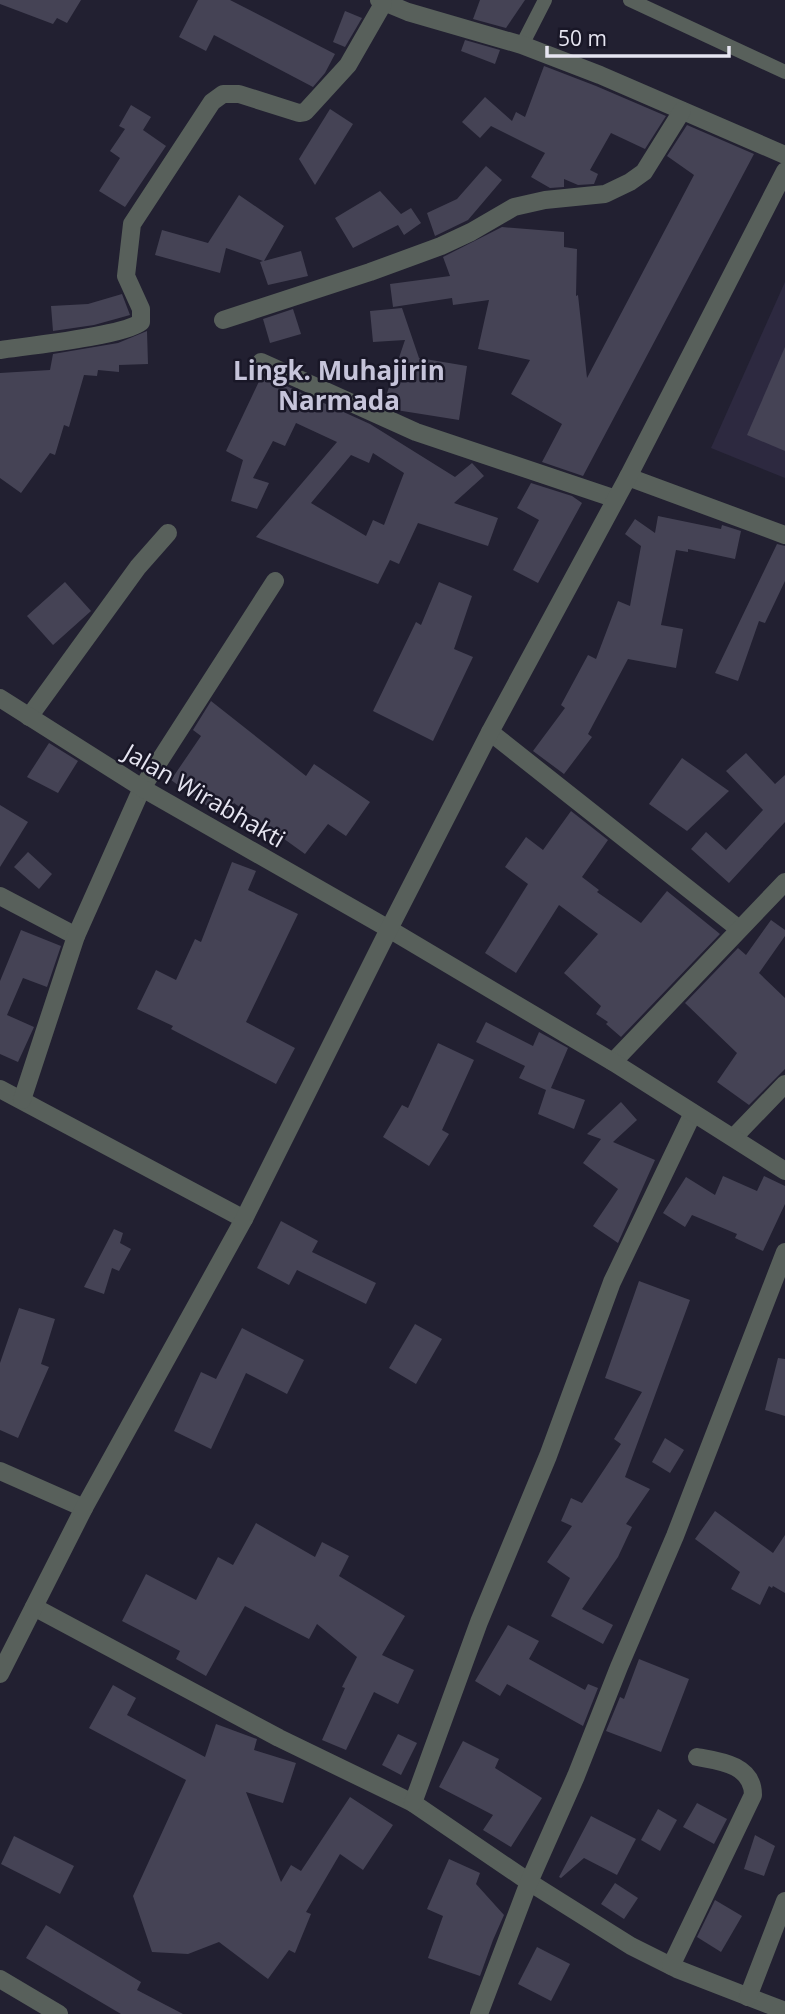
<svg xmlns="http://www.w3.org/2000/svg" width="785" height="2014" font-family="'Open Sans',sans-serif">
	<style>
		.built { fill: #2d2940 }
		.building { fill: #454355; fill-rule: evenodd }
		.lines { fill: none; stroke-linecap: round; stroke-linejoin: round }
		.service { stroke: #58605b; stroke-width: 14 }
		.minor { stroke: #58605b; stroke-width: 18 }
		.tertiary { stroke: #58605b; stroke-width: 18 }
		.labels { text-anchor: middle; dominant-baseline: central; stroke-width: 5; stroke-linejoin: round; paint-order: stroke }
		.street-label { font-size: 24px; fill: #e6e5f1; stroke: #191727 }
		.neighbourhood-label { font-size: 26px; font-weight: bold; fill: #c6c4da; stroke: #191727 }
	</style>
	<rect width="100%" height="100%" fill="#222031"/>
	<!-- built -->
	<path class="built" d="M785,282v196l-74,-30z"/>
	<!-- building -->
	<g class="building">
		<path d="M0,0h81l-14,23 -10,-5 -4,6 -53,-20z"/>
		<path d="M198,0h32l105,54 -10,19 -12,14 -99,-52 -8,16 -27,-14z"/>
		<path d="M480,0h45l-19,28 -33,-9z"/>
		<path d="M345,11l17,7 -17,29 -12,-5z"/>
		<path d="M465,40l35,10 -5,14 -34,-13z"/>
		<path d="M544,66l52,20 70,30 -21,33 -34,-16 -21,37 8,4 -4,10 -16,1 -14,-6v8l-14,1 -19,-11 14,-24 -54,-27 -11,12 -18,-16 23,-25 27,24 4,-9 9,5z"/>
		<path d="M131,105l20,12 -8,13 23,16 -41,61 -26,-16 21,-33 -10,-7 15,-22 -6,-3z"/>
		<path d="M330,109l23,15 -38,61 -16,-26z"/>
		<path d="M687,125l67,29 -171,322 -41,-14 20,-38 -51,-30 19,-34 -52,-11 11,-49 -36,5 -1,-7 -59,9 -3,-23 60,-8 -7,-19 59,-30 62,5v15l13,2 -1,47 2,-1 9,83 107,-203 -27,-19z"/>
		<path d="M486,166l16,14 -34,40 -33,16 -8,-23 30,-14z"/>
		<path d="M380,191l21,23 10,-6 10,15 -17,12 -6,-10 -45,23 -18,-30z"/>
		<path d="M239,195l45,31 -20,35 37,-10 7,25 -40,9 -8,-23 3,-1 -37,-13 -6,25 -65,-18 7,-25 46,13z"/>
		<path d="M122,294l8,21 -36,10 -41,6 -2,-25 37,-2z"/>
		<path d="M402,308l17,50 48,8 -8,54 -63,-10 -13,-5 22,-65 -32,2 -3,-31z"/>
		<path d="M293,309l8,25 -31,9 -7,-24z"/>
		<path d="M147,331l1,33 -29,1v7l-21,-2 -1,6 -13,-1 -15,52 -5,-2 -9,30 -5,-2 -29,40 -21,-15v-105l50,-3 3,-16 65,-11z"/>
		<path d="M785,347v104l-38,-16z"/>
		<path d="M262,375l108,49 85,53 17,-14 12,13 -30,27 44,15 -10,28 -70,-23 -19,41 -9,-4 -12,24 -122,-47 81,-95 -41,-19 -11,23 -12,-5 -20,37 16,5 -12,26 -26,-8 12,-41 -17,-9zM373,453l31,20 -20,52 -11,-5 -7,16 -55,-33 40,-48 18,8z"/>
		<path d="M531,483l41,13 10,7 -44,80 -25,-13 26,-50 -22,-12z"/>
		<path d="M658,516l63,13 1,-4 19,6 -6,28 -47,-10v3l-12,-2 -15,75 22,4 -7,39 -48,-9 -40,75 4,3 -28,37 -31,-23 32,-43 -4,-3 27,-50 8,4 22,-58 12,5 11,-60 -16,-12 10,-15 20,14z"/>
		<path d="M777,544l8,2v35l-20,42 -6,-2 -21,60 -23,-8z"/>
		<path d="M65,582l26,29 -38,34 -26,-29z"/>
		<path d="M439,582l33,14 -18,53 19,8 -40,84 -60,-30 43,-89 5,3z"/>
		<path d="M211,701l95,75 8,-12 56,38 -24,34 -18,-12 -23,30 -71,-51 -10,15 -53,-38 30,-44 -8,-6z"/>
		<path d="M49,743l29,18 -20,32 -31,-16z"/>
		<path d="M746,753l29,31 10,-9v47l-56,61 -38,-34 15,-17 20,18 37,-40 -37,-39z"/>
		<path d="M682,758l47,33 -42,40 -38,-27z"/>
		<path d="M0,805l28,17 -28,45z"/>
		<path d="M571,811l37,29 -26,37 17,13 -2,2 44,31 26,-32 53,43 -99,103 -15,-13 2,-2 -12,-8 5,-8 -37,-33 34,-39 -39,-29 -43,68 -31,-20 43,-69 -23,-17 21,-30 17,13z"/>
		<path d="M28,852l24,22 -13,15 -25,-22z"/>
		<path d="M232,862l24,9 -8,19 50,24 -52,108 49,26 -19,36 -105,-55 2,-3 -36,-17 19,-39 20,10 19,-41 6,3z"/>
		<path d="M771,920l14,10v6l-26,37 26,25v71l-36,36 -32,-23 20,-29 -52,-50 53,-55 8,7z"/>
		<path d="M21,930l40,16 -14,41 -24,-9 -16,37 27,12 -16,35 -18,-8v-73z"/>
		<path d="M486,1022l47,24 6,-14 29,16 -17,40 34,12 -11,29 -36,-15 8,-24 -27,-12 6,-12 -49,-24z"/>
		<path d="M438,1043l36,17 -32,70 7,4 -20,32 -46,-29 19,-32 6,3z"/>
		<path d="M621,1102l16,18 -24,22 42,18 -37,83 -25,-17 25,-37 -35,-26 18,-24 -14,-5z"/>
		<path d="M723,1176l34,15 7,-15 21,10v18l-22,47 -28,-13 2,-4 -45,-19 -7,12 -22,-14 23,-36 29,18z"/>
		<path d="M281,1221l37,20 -6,11 64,31 -10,21 -69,-34 -8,15 -32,-17z"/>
		<path d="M114,1229l9,4 -3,10 11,6 -12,22 -7,-3 -8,26 -20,-7z"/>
		<path d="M639,1281l51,19 -65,177 25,12 -24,35 6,3 -14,30 -36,52 31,16 -10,19 -52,-28 19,-38 -23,-16 25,-36 -11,-5 10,-23 11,5 39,-59 -7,-5 28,-47 -37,-14z"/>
		<path d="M19,1308l36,11 -14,45 8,3 -31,71 -18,-8v-67z"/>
		<path d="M415,1324l27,15 -26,45 -27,-16z"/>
		<path d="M242,1328l62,32 -17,34 -41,-21 -35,76 -37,-18 27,-59 15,7z"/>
		<path d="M778,1358l7,1v57l-20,-6z"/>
		<path d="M665,1438l19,12 -14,23 -18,-11z"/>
		<path d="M715,1511l58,42 12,-18v58l-12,-7 -1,2 -3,-2 -9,19 -29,-16 9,-17 -45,-33z"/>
		<path d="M256,1523l59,34 7,-15 27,14 -10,20 66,40 -23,39 32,15 -16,34 -24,-12 -28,58 -24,-10 23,-52 -3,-1 15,-30 -40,-33 -8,15 -64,-33 -39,70 -30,-17 4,-8 -58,-30 24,-47 50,26 22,-43 15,8z"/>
		<path d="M508,1625l31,16 -10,18 56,31 3,-6 10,4 -15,38 -76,-42 -7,12 -25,-15z"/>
		<path d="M639,1659l50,20 -28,73 -55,-21 14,-34 4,2z"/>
		<path d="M113,1685l23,13 -9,17 78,42 11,-33 41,15 -3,11 42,13 -13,40 -37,-11 35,90 10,-17 10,6 49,-74 43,28 -30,45 -23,-16 -34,58 5,2 -16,39 -6,-3 -21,29 -49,-37 -31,12 -36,-2 -19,-56 53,-116 -97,-52z"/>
		<path d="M398,1734l19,9 -16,32 -19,-10z"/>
		<path d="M463,1741l36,18 -4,9 47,30 -31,49 -28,-17 10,-15 -54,-28z"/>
		<path d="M697,1803l30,16 -13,25 -31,-17z"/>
		<path d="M658,1809l19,11 -17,31 -19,-11z"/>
		<path d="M591,1816l45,23 -19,36 -33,-17 -23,20 -2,-1z"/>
		<path d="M755,1835l20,11 -11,30 -20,-7z"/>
		<path d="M14,1836l60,30 -14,28 -59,-30z"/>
		<path d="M449,1859l31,14 -4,11 28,31 -11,25 -13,36 -52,-18 15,-42 -16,-7z"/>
		<path d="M615,1883l23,15 -14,21 -23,-15z"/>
		<path d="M715,1900l27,16 -21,36 -24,-15z"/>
		<path d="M46,1925l95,57 -4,8 46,24h-62l-95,-56z"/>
		<path d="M537,1947l33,17 -19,37 -33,-17z"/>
	</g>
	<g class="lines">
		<!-- service -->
		<g class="service">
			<path d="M630,0l155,72"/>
			<path d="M522,45l23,-45"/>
		</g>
		<!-- minor -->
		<g class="minor">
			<path d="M379,0l29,12 114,33 78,30 185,80"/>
			<path d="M223,320l147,-48 71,-26 30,-14 43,-25 31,-7 60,-6 25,-12 14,-10 38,-61"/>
			<path d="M0,350c27,-4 124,-14 141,-28v-13l-15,-33 6,-52 80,-122 11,-8h16l60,19 6,-1 43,-47 35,-61"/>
			<path d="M261,362l155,70 200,67"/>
			<path d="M628,477l157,58"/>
			<path d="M29,717l109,-150 30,-34"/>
			<path d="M490,732l249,197"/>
			<path d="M0,896l76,40"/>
			<path d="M613,1062l172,-180"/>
			<path d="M0,1089l244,130"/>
			<path d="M22,1100l54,-164 66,-148 133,-207"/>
			<path d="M734,1137l51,-53"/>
			<path d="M0,1471l84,37"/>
			<path d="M34,1607l245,131 134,65 116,79 102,64 46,23 108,42"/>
			<path d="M413,1803l66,-181 69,-166 64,-174 81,-169"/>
			<path d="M671,1966l82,-171c0,-30 -33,-34 -56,-38"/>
			<path d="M0,1979l59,35"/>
			<path d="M748,1997l37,-96"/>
			<path d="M479,2014l50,-132 47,-106 43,-109 56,-131 110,-284"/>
		</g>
		<!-- tertiary -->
		<g class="tertiary">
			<path d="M0,698l142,90 247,141 224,133 172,109"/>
			<path d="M0,1674l84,-166 160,-289 145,-290 101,-197 138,-255 157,-306"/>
		</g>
	</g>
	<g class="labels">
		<!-- street labels -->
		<g class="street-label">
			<text transform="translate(205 795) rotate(30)">Jalan Wirabhakti</text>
		</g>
		<!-- neighbourhood labels -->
		<g class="neighbourhood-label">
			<text x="339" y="370">Lingk. Muhajirin<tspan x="339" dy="30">Narmada</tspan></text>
		</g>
	</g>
	<!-- scale -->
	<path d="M547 46v10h182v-10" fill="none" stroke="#e6e5f1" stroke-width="3.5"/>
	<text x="558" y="46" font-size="21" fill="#e6e5f1" stroke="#191727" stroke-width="5" paint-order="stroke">50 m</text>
</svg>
